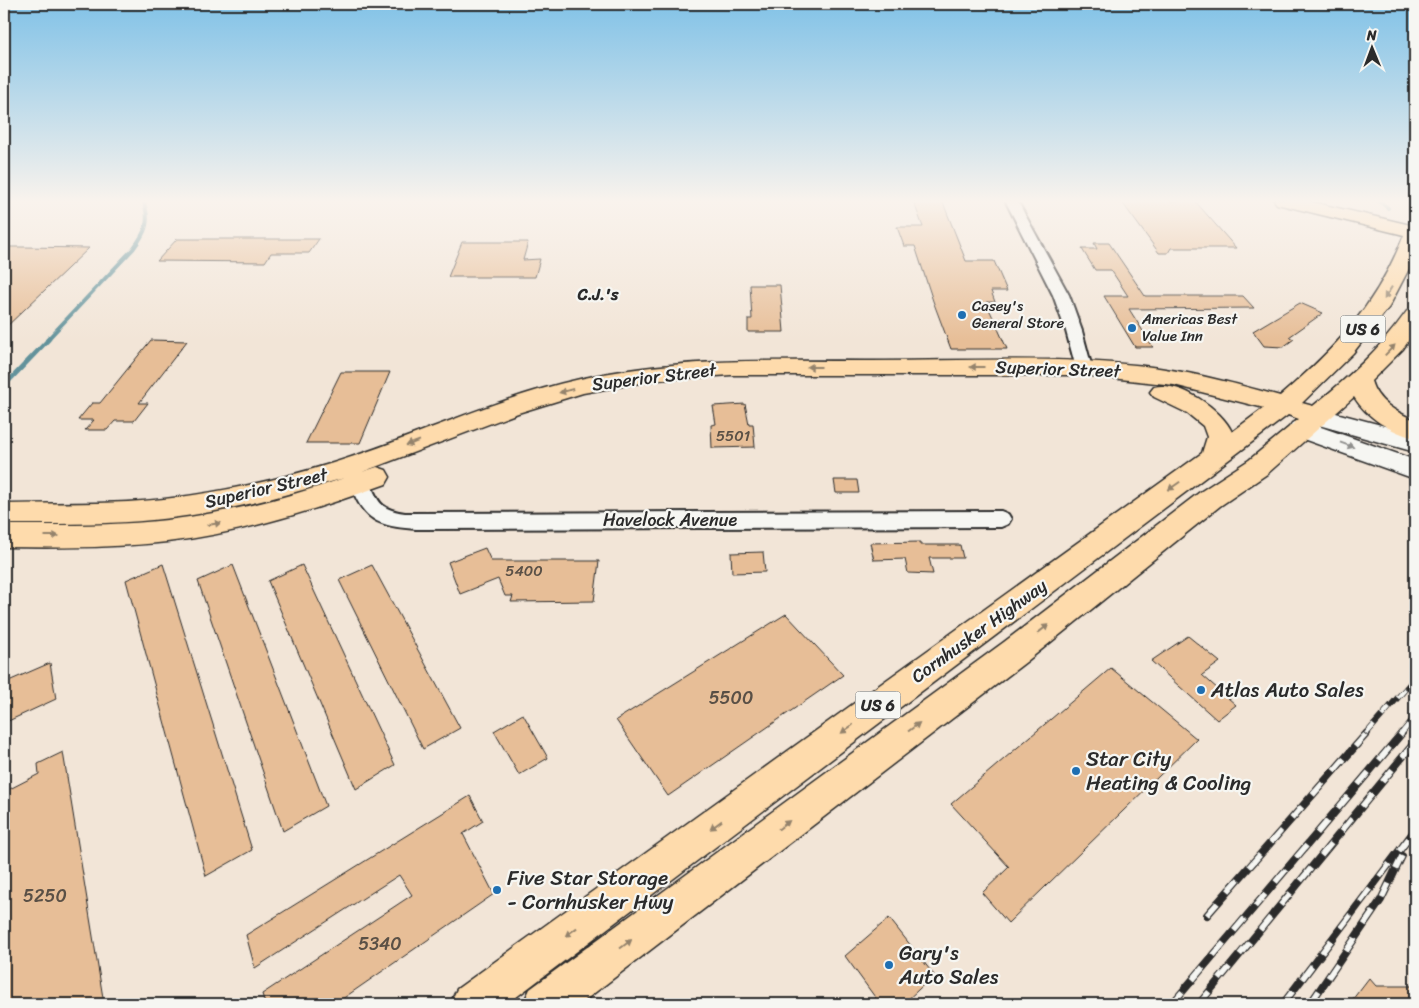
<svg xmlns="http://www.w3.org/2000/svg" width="1419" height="1008" font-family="Sriracha,sans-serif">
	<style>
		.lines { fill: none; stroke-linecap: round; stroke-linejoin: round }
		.stream-far1 { stroke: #62929b; stroke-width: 4 }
		.stream { stroke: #62929b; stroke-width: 4.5 }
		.building { fill: #e7be97; stroke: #2b2b2b }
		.minor-casing { stroke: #2b2b2b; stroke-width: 4 }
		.secondary-casing { stroke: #2b2b2b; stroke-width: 3 }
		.primary-casing { stroke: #2b2b2b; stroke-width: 3 }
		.minor { fill: #f6f6f2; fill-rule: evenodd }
		.secondary { fill: #f6f6f2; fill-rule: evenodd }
		.primary { fill: #fedbac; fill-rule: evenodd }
		.rail-far1-casing { stroke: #2b2b2b; stroke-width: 6 }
		.rail-casing { stroke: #2b2b2b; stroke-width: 8 }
		.rail-far1 { stroke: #f6f6f2; stroke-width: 4.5; stroke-dasharray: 12; stroke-linecap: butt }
		.rail { stroke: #f6f6f2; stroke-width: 5.5; stroke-dasharray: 16; stroke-linecap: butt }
		.oneway { fill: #94836c }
		.oneway2 { fill: #90908e }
		.poi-dot { fill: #1f6fb2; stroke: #f6f6f2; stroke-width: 2 }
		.labels { text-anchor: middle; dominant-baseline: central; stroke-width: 4.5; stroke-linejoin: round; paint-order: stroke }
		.far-poi-label { font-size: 15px; fill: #2b2b2b; stroke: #f6f6f2; text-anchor: start }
		.number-label { font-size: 15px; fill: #5a5046 }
		.far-neighbourhood-label { font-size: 16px; font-weight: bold; fill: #2b2b2b; stroke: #f6f6f2 }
		.shield { fill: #f6f6f2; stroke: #686867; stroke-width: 1 }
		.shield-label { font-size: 16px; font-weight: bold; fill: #2b2b2b }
		.street-label { font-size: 18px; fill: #2b2b2b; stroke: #f6f6f2 }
		.near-number-label { font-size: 18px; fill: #5a5046 }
		.near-poi-label { font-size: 21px; fill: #2b2b2b; stroke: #f6f6f2; text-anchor: start }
	</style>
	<rect width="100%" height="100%" fill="#f2e5d7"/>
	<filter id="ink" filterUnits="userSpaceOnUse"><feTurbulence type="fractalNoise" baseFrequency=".02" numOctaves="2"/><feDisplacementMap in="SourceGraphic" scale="10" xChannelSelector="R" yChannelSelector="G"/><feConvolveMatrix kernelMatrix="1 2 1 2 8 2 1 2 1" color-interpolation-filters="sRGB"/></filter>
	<g filter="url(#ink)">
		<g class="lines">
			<!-- stream-far1 -->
			<g class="stream-far1">
				<path d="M1378,200l10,8"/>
				<path d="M47,340l86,-91c13,-17 18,-28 10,-49"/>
			</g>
			<!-- stream -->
			<path class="stream" d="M4,386l45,-47"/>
		</g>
		<!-- building -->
		<g class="building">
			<path d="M913,200h29l24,61h28l13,30h-16l4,11h-9l21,47h-56l-18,-48 -18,-55h-11l-7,-19h26z"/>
			<path d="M1121,201h74l41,47h-65l-3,5h-9z"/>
			<path d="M177,239h142l-10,14h-38l-6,9 -108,-1z"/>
			<path d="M462,242h66l-5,18 17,-1 -5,18h-87z"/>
			<path d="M1094,243h15l36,53h98l11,12 -125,1 24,38h-18l-31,-51h24l-17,-26h-16l-13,-21h15z"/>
			<path d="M4,247h20l65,1 -85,81z"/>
			<path d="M750,285h30l4,47h-36v-13h4z"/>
			<path d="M1300,303l23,10 -34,24 5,2 -11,8 -19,-1 -11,-15z"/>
			<path d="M151,340l36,1 -48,62h9l-14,18h-19l-8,9h-22l9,-10h-16l14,-17h8z"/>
			<path d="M341,372h49l-30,71h-54z"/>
			<path d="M745,404l4,20h4l2,23 -43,1 -1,-23 5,-1 -3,-18z"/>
			<path d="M834,480h23l2,13h-23z"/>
			<path d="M920,542v3h40l3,13h-34l4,16 -25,-1 -3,-14 -31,1 -4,-17z"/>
			<path d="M485,548l6,13h108l-5,40 -83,1 2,-6h-8l-7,-17 -38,15 -12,-32z"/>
			<path d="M763,552l2,20 -33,1 -1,-20z"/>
			<path d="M163,564l89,286 -46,26 -80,-296z"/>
			<path d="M233,565l93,241 -43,25 -85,-250z"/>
			<path d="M302,565l93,200 -39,24 -88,-208z"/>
			<path d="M372,565l88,163 -37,21 -84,-169z"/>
			<path d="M786,614l57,61 -175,121 -52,-76z"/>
			<path d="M1188,636l32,26 -18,13 34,30 -19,15 -66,-59z"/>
			<path d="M50,663l6,36 -52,24v-40z"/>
			<path d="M1111,668l86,71 -189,184 -26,-30 27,-26 -58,-63z"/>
			<path d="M523,714l25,44 -29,17 -25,-44z"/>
			<path d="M63,752l41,252h-100v-212l35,-18 -1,-10z"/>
			<path d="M470,796l13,25 -20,13 31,60 -159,110h-70l-3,-10 150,-99 -13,-20 -144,93 -9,-33z"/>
			<path d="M889,918l45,57 -31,29h-23l-35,-48z"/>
			<path d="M1369,978l7,8h39v18h-66z"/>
		</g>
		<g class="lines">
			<!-- minor casing -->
			<g class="minor-casing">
				<g id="minor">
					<path d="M1005,200h12l52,95 13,36 10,37 -2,4 -6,1 -6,-1 -2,-4 -10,-37 -13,-36z"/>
					<path d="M360,476l7,2c12,21 9,31 38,35l596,-2 7,3 3,5 -3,5 -7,3 -585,2c-38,-3 -53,-8 -66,-46l3,-5z"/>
				</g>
			</g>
			<!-- secondary casing -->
			<g class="secondary-casing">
				<g id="secondary">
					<path d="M1317,408l98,26v18l-107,-30 -3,-6 3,-6z"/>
					<path d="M1301,420l114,40v19l-123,-44 -4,-6 4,-6z"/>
				</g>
			</g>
			<!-- primary casing -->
			<g class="primary-casing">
				<path id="primary" d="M1274,200h29l112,26v31l-26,50 -36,46 -51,50 11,3c36,-29 67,-57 94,-95l8,-1v21l-12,18 -32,32c6,21 25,31 44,39v18c-24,-6 -48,-20 -61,-41l-87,77 -47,32 -194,156 -446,342h-57l7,-15 474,-347 196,-150 49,-32 50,-41 -11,-4 -781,589h-57l7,-15 745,-536 5,-16 -4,-11 -16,-13 -33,-16 -4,-5 4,-5c25,-7 68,22 78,45l32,-24 -90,-23 -90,-10h-353l-75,5 -73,13 -65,20 -156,59 15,-5 9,3 4,7 -4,7c-71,26 -144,49 -219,58 -54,6 -109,6 -163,5v-22c54,0 109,1 163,-5 60,-7 120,-22 177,-42 -57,17 -114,33 -173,40 -55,7 -111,6 -167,6v-20c41,-1 83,0 124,-2 69,-4 139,-19 205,-39 83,-26 162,-65 247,-84 96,-22 195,-18 292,-18 96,0 193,-6 287,7 41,6 81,17 121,28 57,-49 96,-90 124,-161l-127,-31z"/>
			</g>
			<!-- minor -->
			<use href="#minor" class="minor"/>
			<!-- secondary -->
			<use href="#secondary" class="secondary"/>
			<!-- primary -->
			<use href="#primary" class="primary"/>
			<!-- rail-far1 casing -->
			<g class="rail-far1-casing">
				<g id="rail-far1">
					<path d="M1366,734l49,-56"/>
					<path d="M1401,734l14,-17"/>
				</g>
			</g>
			<!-- rail casing -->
			<g class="rail-casing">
				<g id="rail">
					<path d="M1207,915l160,-182"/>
					<path d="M1172,1004l230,-271"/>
					<path d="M1199,1004l216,-262"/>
					<path d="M1283,1004l132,-174"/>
					<path d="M1310,1004l71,-104 21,-44"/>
				</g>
			</g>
			<!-- rail-far1 -->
			<use href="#rail-far1" class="rail-far1"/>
			<!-- rail -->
			<use href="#rail" class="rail"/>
		</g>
		<!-- one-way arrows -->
		<defs><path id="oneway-solid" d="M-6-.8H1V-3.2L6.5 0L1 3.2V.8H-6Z" transform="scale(1.25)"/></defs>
		<g class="oneway">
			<use href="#oneway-solid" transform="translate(1388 293) rotate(122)"/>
			<use href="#oneway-solid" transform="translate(1390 350) rotate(-46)"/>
			<use href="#oneway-solid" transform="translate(814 367) rotate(180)"/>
			<use href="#oneway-solid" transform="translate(977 367) rotate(-180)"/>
			<use href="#oneway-solid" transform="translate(566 391) rotate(165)"/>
			<use href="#oneway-solid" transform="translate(413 443) rotate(159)"/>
			<use href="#oneway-solid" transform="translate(1174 486) rotate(145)"/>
			<use href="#oneway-solid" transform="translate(214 524) rotate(-10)"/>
			<use href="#oneway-solid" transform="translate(52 536)"/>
			<use href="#oneway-solid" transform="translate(1043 629) rotate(-38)"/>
			<use href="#oneway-solid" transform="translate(914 727) rotate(-37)"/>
			<use href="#oneway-solid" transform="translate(847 729) rotate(144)"/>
			<use href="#oneway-solid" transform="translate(716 825) rotate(144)"/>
			<use href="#oneway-solid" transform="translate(784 825) rotate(-37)"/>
			<use href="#oneway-solid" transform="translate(571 932) rotate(144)"/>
			<use href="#oneway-solid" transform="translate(626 944) rotate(-37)"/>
		</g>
		<use class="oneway2" href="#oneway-solid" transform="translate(1347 445) rotate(20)"/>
	</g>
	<!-- sky -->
	<linearGradient id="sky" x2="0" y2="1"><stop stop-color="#81c2e7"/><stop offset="0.59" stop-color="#f9f3ed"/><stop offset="1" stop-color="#f9f3ed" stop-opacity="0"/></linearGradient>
	<rect width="1419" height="341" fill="url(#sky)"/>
	<!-- markers -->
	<g class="poi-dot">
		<circle cx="962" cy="315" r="5"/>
		<circle cx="1132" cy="328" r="5"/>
		<circle cx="1201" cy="690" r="5"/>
		<circle cx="1076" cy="771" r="5"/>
		<circle cx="497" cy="890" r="5"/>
		<circle cx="889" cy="965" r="5"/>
	</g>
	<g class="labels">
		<!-- far-poi labels -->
		<g class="far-poi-label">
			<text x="972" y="306">Casey's<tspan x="972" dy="17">General Store</tspan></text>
			<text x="1142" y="319">Americas Best<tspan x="1142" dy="17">Value Inn</tspan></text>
		</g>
		<!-- number labels -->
		<g class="number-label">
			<text x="733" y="436">5501</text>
			<text x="524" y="571">5400</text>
		</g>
		<!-- far-neighbourhood labels -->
		<g class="far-neighbourhood-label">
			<text x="598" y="294">C.J.'s</text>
		</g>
		<!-- shield labels -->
		<g class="shield">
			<rect x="1340.5" y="315.5" width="45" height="27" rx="4"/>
			<rect x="855.5" y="691.5" width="45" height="27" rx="4"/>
		</g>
		<g class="shield-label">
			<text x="1363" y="329">US 6</text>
			<text x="878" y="705">US 6</text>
		</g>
		<!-- street labels -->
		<g class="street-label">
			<text transform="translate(1058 369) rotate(2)">Superior Street</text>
			<text transform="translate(654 377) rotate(-7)">Superior Street</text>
			<text transform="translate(266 488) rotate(-13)">Superior Street</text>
			<text x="670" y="520">Havelock Avenue</text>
			<text transform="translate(979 631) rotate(-36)">Cornhusker Highway</text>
		</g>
		<!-- near-number labels -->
		<g class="near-number-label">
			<text x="731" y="698">5500</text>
			<text x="45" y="896">5250</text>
			<text x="380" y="944">5340</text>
		</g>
		<!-- near-poi labels -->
		<g class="near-poi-label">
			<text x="1211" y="690">Atlas Auto Sales</text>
			<text x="1086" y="759">Star City<tspan x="1086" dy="24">Heating &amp; Cooling</tspan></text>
			<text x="507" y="878">Five Star Storage<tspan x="507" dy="24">- Cornhusker Hwy</tspan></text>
			<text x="899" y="953">Gary's<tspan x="899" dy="24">Auto Sales</tspan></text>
		</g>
	</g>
	<!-- margin -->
	<rect width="1419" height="1008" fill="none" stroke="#f6f6f2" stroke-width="20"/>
	<rect x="10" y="10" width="1399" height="988" fill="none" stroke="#2b2b2b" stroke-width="2" filter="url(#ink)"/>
	<!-- north arrow -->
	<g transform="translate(1372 48) rotate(359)" stroke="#f6f6f2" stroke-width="4" paint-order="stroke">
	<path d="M0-4L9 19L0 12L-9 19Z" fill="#2b2b2b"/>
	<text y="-8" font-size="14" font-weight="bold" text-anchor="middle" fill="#2b2b2b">N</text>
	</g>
</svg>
